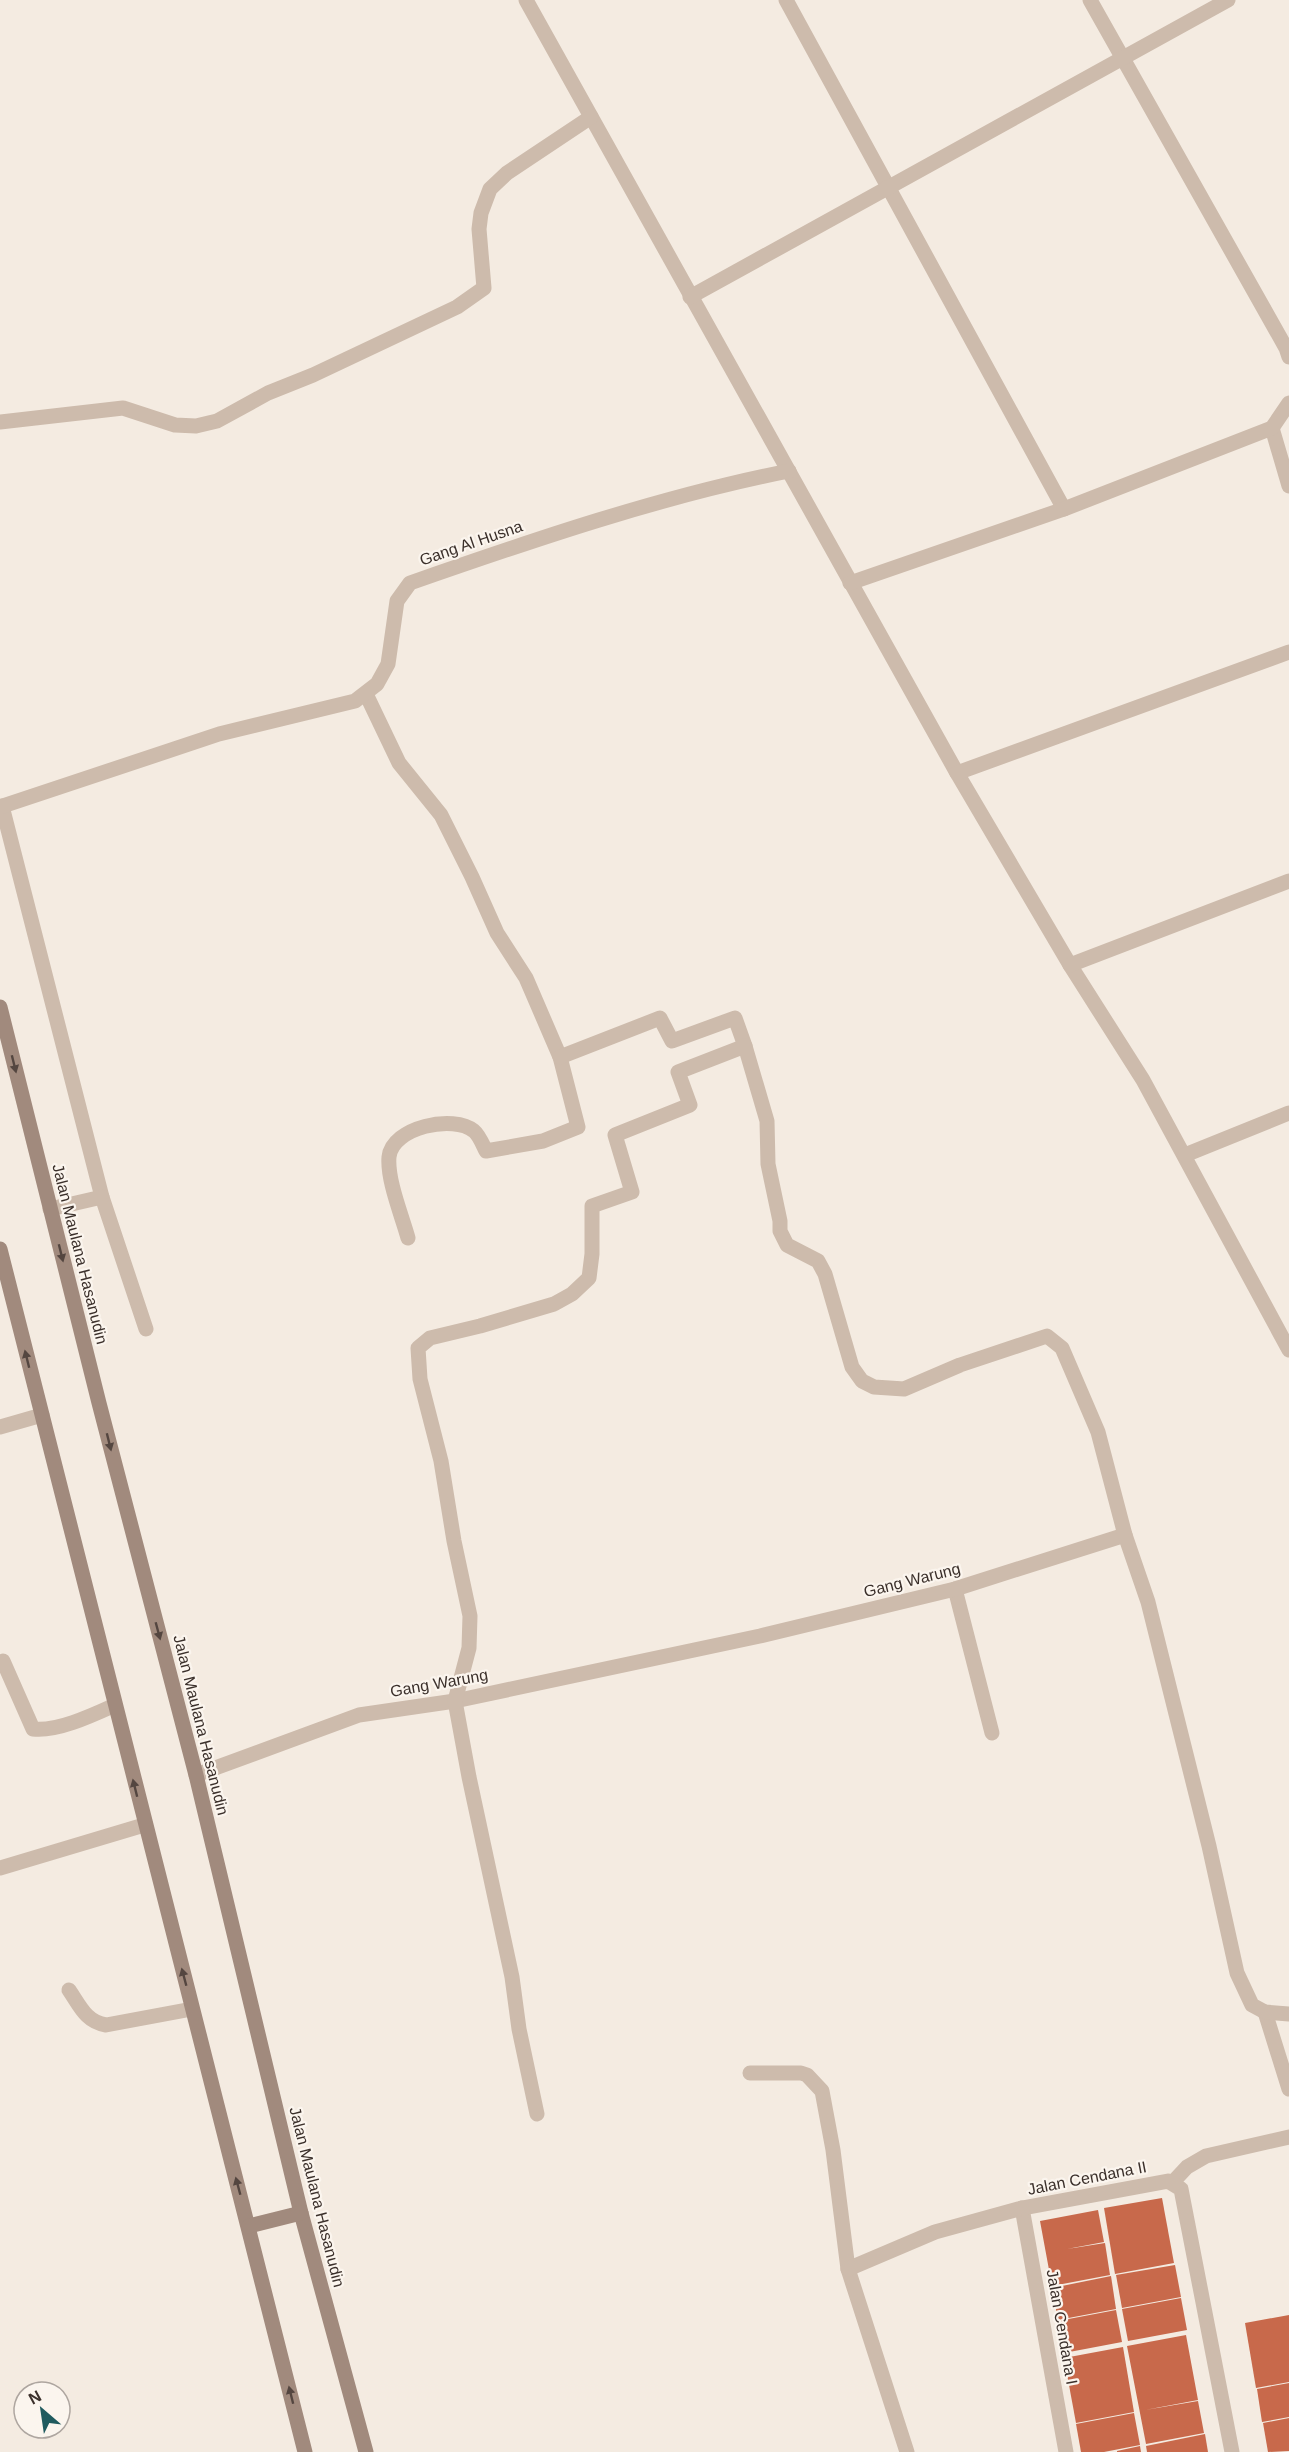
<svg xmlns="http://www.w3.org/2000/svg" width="1289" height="2452" font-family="Arial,sans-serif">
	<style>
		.building { fill: #c8694b }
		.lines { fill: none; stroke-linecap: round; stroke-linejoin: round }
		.lane { stroke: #cdbbac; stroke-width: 15 }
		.street { stroke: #cdbbac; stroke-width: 15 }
		.secondary { stroke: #a18a7d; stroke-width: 15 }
		.oneway { fill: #544640 }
		.labels { text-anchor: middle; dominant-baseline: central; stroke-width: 4.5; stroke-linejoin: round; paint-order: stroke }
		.street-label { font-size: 16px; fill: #3b302b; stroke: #fbf5ee }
	</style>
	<rect width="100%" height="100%" fill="#f4ebe1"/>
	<!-- building -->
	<g class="building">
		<path d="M1162,2198l12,65 -59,11 -11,-66z"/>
		<path d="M1098,2210l6,32 -37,7 38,-6 5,32 -58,11 -12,-65z"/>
		<path d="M1175,2265l6,32 -59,11 -6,-33z"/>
		<path d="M1111,2276l5,33 -58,11 -6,-32z"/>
		<path d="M1181,2298l6,32 -59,11 -6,-32z"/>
		<path d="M1116,2310l6,32 -58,11 -6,-32z"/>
		<path d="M1289,2315v67l-33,6 -11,-65z"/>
		<path d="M1186,2335l12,65 -53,10 53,-9 6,32 -58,11 -19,-98z"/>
		<path d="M1123,2347l11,65 -58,11 -12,-65z"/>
		<path d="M1289,2383v34l-27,5 -5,-33z"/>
		<path d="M1134,2413l6,32 -36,7h-23l-5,-28z"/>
		<path d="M1289,2418v33l-21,1 -5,-29z"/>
		<path d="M1205,2434l3,18h-61l-1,-6z"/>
		<path d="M1140,2446l1,6h-24v-1z"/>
	</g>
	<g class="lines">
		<!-- lane -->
		<g class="lane">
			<path d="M2,806l100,391 44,132"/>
			<path d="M50,1209l52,-12"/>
			<path d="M0,1427l42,-12"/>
			<path d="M3,1661l30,68c24,3 60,-14 82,-24"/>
			<path d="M0,1868l144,-43"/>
		</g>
		<!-- street -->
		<g class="street">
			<path d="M526,0l431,773 113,192 73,115 146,270"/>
			<path d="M786,0l278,509"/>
			<path d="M1090,0l196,348 3,9"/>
			<path d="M690,297l538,-297"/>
			<path d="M0,422l123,-14 52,17 21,1 21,-5 51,-28 45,-18 144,-68 27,-19 -5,-59 2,-16 9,-24 17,-16 84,-56"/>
			<path d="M1272,428l17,58"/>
			<path d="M850,583l214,-74 208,-81 17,-25"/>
			<path d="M366,694l33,69 42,52 31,62 25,56 29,45 34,79 18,70 -35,14 -57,10c-3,-6 -7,-16 -12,-20 -20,-17 -82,-4 -85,26 -2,23 13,59 19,81"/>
			<path d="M957,773l332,-121"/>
			<path d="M0,807l219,-73 136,-33 22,-17 11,-20 9,-63 13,-18c123,-43 252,-87 379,-112"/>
			<path d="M1070,965l219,-84"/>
			<path d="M560,1057l100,-39 12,23 63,-23 10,28"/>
			<path d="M1185,1155l104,-42"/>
			<path d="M955,1589l37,144"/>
			<path d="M196,1775l163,-60 96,-14 305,-65 195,-47 170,-54"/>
			<path d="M69,1990c11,16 17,32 37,35l86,-16"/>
			<path d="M1265,2012l24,77"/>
			<path d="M750,2073h51l6,2 15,16 11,59 15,119 59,183"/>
			<path d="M537,2114l-18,-85 -7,-52 -43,-200 -14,-76 14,-53 1,-32 -16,-75 -13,-80 -21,-82 -2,-31 12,-10 50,-12 74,-22 18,-10 17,-16 3,-24v-48l40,-14 -17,-57 75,-30 -12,-33 67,-26 22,75 1,43 12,57v10l7,14 31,16 7,13 27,93 10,14 12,6 30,2 56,-24 87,-29 15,12 36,84 27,103 23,67 61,244 28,127 15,32 13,7 24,2"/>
			<path d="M1173,2182l14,-15 19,-11 83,-19"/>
			<path d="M1022,2208l44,244"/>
			<path d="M848,2269l87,-37 87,-24 146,-27 13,8 51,263"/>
		</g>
		<!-- secondary -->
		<g class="secondary">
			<path d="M0,1007l99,396 97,372 105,438 65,239"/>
			<path d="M0,1249l305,1203"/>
			<path d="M249,2226l52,-13"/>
		</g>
	</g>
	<!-- one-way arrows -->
	<defs><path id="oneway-solid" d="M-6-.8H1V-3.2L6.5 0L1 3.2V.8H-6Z" transform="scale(1.5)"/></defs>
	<g class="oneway">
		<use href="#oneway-solid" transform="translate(14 1064) rotate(76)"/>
		<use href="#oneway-solid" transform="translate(61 1253) rotate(76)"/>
		<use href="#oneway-solid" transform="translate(27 1359) rotate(-104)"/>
		<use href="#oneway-solid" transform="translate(109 1442) rotate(76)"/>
		<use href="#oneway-solid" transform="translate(158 1631) rotate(75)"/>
		<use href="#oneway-solid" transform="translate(135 1788) rotate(-104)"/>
		<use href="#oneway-solid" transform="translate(184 1977) rotate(-105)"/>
		<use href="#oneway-solid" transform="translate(238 2186) rotate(-105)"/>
		<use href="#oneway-solid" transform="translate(291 2395) rotate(-104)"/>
	</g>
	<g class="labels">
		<!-- street labels -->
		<g class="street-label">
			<text transform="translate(471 543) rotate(-19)">Gang Al Husna</text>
			<text transform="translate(80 1254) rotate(76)">Jalan Maulana Hasanudin</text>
			<text transform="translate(912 1580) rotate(-14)">Gang Warung</text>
			<text transform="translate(439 1683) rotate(-10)">Gang Warung</text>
			<text transform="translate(201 1725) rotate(76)">Jalan Maulana Hasanudin</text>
			<text transform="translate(1087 2178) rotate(-11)">Jalan Cendana II</text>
			<text transform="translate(317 2197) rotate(76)">Jalan Maulana Hasanudin</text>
			<text transform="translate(1062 2327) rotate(80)">Jalan Cendana I</text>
		</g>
	</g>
	<!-- north arrow -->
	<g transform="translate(42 2410) rotate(331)"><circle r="28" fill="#fbf5ee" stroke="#aea6a0" stroke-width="1.5"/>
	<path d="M0-4.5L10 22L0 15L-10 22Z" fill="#1f5a5e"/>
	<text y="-9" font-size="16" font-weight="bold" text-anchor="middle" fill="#3b302b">N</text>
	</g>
</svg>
